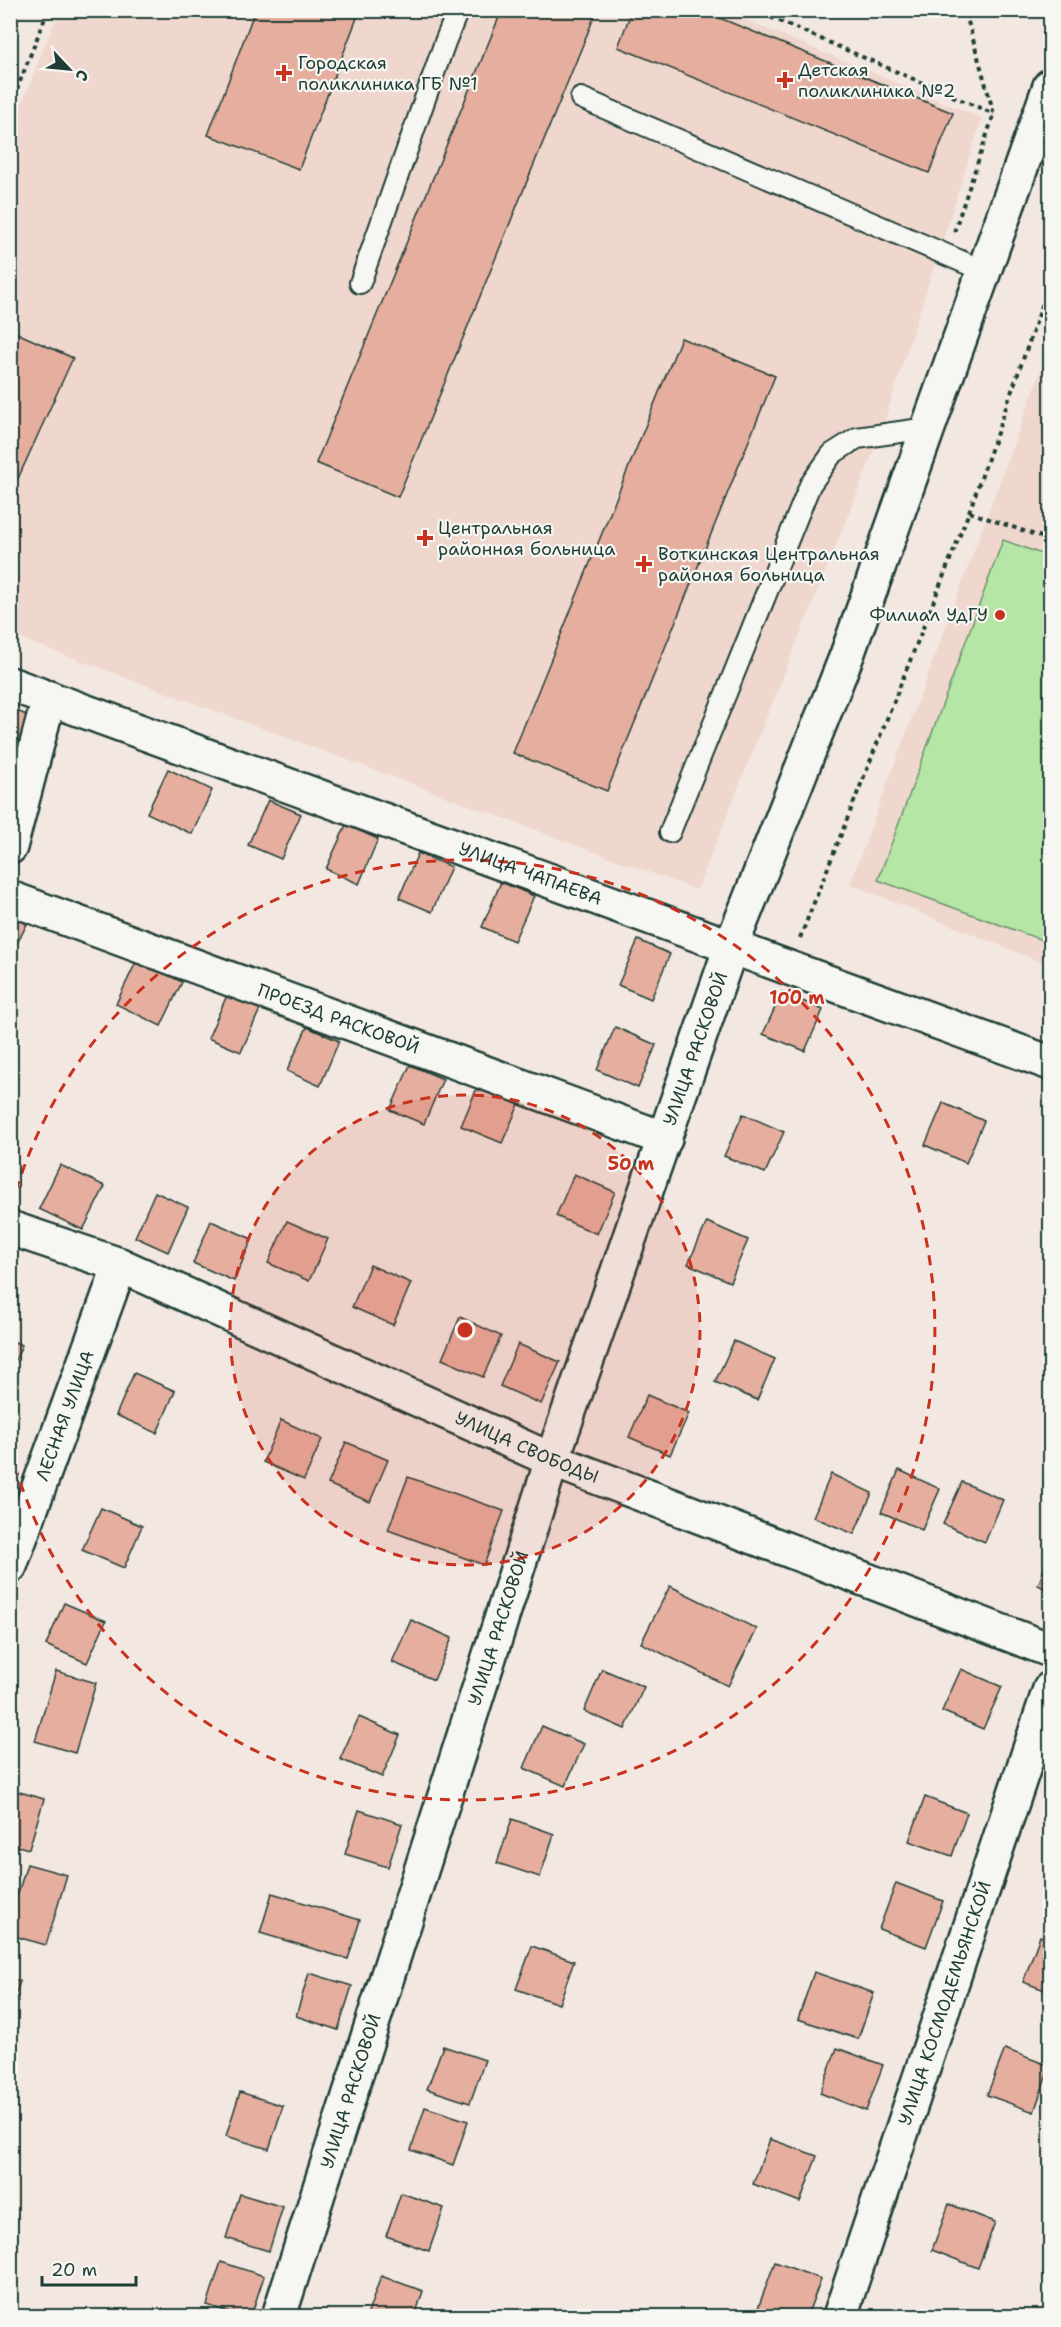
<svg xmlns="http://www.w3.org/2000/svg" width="1061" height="2327" font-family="'Shantell Sans',sans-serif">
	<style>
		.built { fill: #efd7cd }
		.green { fill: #b5e6a6; stroke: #6a926d; stroke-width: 1.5 }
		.building { fill: #e6ae9e; stroke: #1f3d34; stroke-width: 1.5 }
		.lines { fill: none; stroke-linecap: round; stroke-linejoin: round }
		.lane-casing { stroke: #1f3d34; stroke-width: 24 }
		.street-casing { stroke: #1f3d34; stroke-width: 38 }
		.path { stroke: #1f3d34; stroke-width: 4; stroke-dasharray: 4.5 4.5; stroke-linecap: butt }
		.lane { stroke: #f6f6f2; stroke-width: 20 }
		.street { stroke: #f6f6f2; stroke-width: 33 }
		.ring { fill: none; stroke: #c8321e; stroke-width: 3; stroke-dasharray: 10 8 }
		.poi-dot { fill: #c8321e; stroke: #f6f6f2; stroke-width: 2 }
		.labels { text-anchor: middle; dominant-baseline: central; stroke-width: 4.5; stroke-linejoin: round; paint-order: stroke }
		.poi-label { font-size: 18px; fill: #1f3d34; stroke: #f6f6f2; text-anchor: start }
		.street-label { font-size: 18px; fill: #1f3d34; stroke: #f6f6f2 }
		.centre { fill: #c8321e; stroke: #f6f6f2; stroke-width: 3 }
		.ring-label { font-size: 18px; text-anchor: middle; font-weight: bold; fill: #c8321e; stroke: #f6f6f2; stroke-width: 4.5; stroke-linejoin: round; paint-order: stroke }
	</style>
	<rect width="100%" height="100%" fill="#f3e8e1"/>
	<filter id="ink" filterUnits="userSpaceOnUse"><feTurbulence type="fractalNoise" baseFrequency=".0167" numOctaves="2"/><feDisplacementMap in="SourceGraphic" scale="12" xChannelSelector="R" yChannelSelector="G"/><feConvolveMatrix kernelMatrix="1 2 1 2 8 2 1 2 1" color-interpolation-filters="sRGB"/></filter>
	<g filter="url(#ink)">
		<!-- built -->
		<g class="built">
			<path d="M59,10l665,1 258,107 -104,323 -181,449 -686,-255 -1,-501z"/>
			<path d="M1050,346v620l-200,-82z"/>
		</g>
		<!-- green -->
		<path class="green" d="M1003,540l47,17v386l-172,-63z"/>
		<!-- building -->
		<g class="building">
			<path d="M255,10h105l-61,159 -91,-34z"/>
			<path d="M502,10h95l-199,487 -82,-34z"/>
			<path d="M632,10h68l253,103 -24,60 -311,-126z"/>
			<path d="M10,330l63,28 -63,138z"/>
			<path d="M681,338l94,38 -168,415 -94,-38z"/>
			<path d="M10,708l21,9 -21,43z"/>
			<path d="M168,769l44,21 -20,44 -45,-21z"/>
			<path d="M268,800l33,14 -20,45 -33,-14z"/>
			<path d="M346,825l32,14 -19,45 -33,-15z"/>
			<path d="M418,853l33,14 -19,45 -33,-14z"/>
			<path d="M501,882l33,14 -20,45 -32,-14z"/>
			<path d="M10,916l17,8 -17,33z"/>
			<path d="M638,940l32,14 -19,45 -33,-14z"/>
			<path d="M137,960l45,22 -21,44 -45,-22z"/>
			<path d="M782,992l41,18 -18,41 -42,-17z"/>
			<path d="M228,993l33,14 -20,45 -33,-14z"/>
			<path d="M307,1027l32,14 -19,45 -33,-15z"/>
			<path d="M615,1027l41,18 -18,43 -41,-18z"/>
			<path d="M410,1065l33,14 -19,45 -34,-14z"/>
			<path d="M479,1083l41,19 -18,41 -41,-17z"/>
			<path d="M943,1103l41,18 -18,42 -41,-18z"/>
			<path d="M743,1114l41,18 -19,41 -41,-17z"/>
			<path d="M60,1165l45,21 -22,44 -44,-21z"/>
			<path d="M574,1174l41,18 -18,42 -41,-18z"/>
			<path d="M155,1192l33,15 -20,45 -33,-15z"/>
			<path d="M211,1221l41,18 -18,42 -41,-18z"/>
			<path d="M287,1221l41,18 -19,42 -41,-18z"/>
			<path d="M707,1222l41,18 -18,42 -42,-18z"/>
			<path d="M370,1265l41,18 -18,42 -41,-18z"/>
			<path d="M460,1317l41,19 -18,41 -41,-18z"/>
			<path d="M10,1340l12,5 -12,28z"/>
			<path d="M734,1341l41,18 -18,41 -42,-18z"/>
			<path d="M518,1344l42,18 -19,42 -41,-18z"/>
			<path d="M134,1373l41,18 -18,42 -41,-18z"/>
			<path d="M647,1395l42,18 -19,42 -41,-18z"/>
			<path d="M281,1420l41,19 -18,41 -41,-18z"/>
			<path d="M346,1442l42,18 -18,42 -42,-18z"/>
			<path d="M899,1470l41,19 -18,41 -41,-18z"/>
			<path d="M831,1474l41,19 -18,41 -41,-17z"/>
			<path d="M408,1477l96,34 -20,54 -96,-35z"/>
			<path d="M962,1482l41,18 -18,42 -42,-18z"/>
			<path d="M101,1508l41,18 -18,42 -42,-18z"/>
			<path d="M1050,1555v36l-12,-6z"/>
			<path d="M670,1586l87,43 -29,57 -87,-43z"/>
			<path d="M64,1603l42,18 -19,42 -41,-18z"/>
			<path d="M411,1620l41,18 -18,42 -42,-18z"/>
			<path d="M602,1669l42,18 -19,42 -41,-18z"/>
			<path d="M961,1669l41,18 -19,42 -41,-18z"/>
			<path d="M56,1671l40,12 -21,70 -40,-12z"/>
			<path d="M359,1717l41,18 -18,42 -42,-18z"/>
			<path d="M542,1726l42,18 -19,42 -41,-18z"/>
			<path d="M13,1790l31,9 -15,50 -19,-5v-46z"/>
			<path d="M925,1797l42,16 -15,43 -43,-15z"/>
			<path d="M359,1810l43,14 -14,43 -43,-13z"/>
			<path d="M512,1819l42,15 -14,43 -43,-14z"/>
			<path d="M27,1864l40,11 -21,70 -36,-10v-16z"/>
			<path d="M896,1883l47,18 -17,46 -47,-18z"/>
			<path d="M272,1893l88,27 -12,39 -88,-26z"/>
			<path d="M1040,1936l10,4v52l-27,-10z"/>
			<path d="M532,1946l42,15 -15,43 -43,-15z"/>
			<path d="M814,1972l60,21 -16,46 -60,-20z"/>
			<path d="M309,1973l43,13 -14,44 -42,-14z"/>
			<path d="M10,1978l10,3 -10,31z"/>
			<path d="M443,2046l42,14 -15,43 -43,-14z"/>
			<path d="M837,2048l46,17 -17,46 -46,-18z"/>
			<path d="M1005,2049l45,17 -16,46 -47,-17z"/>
			<path d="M240,2092l43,14 -14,43 -43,-13z"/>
			<path d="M425,2107l43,14 -15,44 -42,-15z"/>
			<path d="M770,2139l47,17 -17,46 -47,-18z"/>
			<path d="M401,2193l43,15 -15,43 -43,-15z"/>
			<path d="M240,2194l43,13 -14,44 -43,-13z"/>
			<path d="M949,2204l46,18 -17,46 -46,-18z"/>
			<path d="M221,2262l43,14 -13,40h-10l-34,-11z"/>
			<path d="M775,2262l46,17 -14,37h-26l-23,-8z"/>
			<path d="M381,2276l42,15 -8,25h-48z"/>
		</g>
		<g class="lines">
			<!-- lane casing -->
			<g class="lane-casing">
				<g id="lane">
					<path d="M581,98l403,173"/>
					<path d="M360,283l85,-241 13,-32"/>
					<path d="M670,832l140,-347 22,-31 25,-16 71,-10"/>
				</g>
			</g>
			<!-- street casing -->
			<g class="street-casing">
				<g id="street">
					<path id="s1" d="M10,684l1040,379"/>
					<path d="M10,847l39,-149"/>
					<path id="s2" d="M10,898l655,241"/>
					<path id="s3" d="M10,1228l110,37 432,195 498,190"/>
					<path id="s4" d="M10,1566l110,-301"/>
					<path id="s5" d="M279,2316l273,-856 179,-513 116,-292 203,-569"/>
					<path id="s6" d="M840,2316l210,-627"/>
				</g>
			</g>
			<!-- path -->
			<g class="path">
				<path d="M754,10l240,104"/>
				<path d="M10,107l38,-97"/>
				<path d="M954,232l40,-118 -29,-103 -2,-1"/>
				<path d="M969,512l81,-229"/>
				<path d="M800,938l169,-426 81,28"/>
			</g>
			<!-- lane -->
			<use href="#lane" class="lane"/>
			<!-- street -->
			<use href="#street" class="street"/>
		</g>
	</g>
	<!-- distance rings -->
	<circle cx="465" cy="1330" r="235" fill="#c8321e" fill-opacity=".12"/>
	<g class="ring">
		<circle cx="465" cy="1330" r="235"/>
		<path d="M11 1208A470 470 0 1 1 11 1452"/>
	</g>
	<!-- markers -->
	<g class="poi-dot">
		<path d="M281 64h6v6h6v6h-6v6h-6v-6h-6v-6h6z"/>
		<path d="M782 71h6v6h6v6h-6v6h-6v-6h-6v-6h6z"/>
		<path d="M422 529h6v6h6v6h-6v6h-6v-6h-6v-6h6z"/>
		<path d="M641 555h6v6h6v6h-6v6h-6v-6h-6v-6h6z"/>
		<circle cx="1000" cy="615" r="6"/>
	</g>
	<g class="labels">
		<!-- poi labels -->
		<g class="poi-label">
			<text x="298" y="63">Городская<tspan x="298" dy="21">поликлиника ГБ №1</tspan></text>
			<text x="798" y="70">Детская<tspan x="798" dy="21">поликлиника №2</tspan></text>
			<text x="438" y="528">Центральная<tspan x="438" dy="21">районная больница</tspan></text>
			<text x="658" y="554">Воткинская Центральная<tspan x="658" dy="21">районая больница</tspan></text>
			<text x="988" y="615" text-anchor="end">Филиал УдГУ</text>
		</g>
		<!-- street labels -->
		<g class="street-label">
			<text stroke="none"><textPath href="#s1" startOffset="554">УЛИЦА ЧАПАЕВА</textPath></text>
			<text stroke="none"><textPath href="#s2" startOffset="350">ПРОЕЗД РАСКОВОЙ</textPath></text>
			<text stroke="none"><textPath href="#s5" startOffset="1334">УЛИЦА РАСКОВОЙ</textPath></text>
			<text stroke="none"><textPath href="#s4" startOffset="160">ЛЕСНАЯ УЛИЦА</textPath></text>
			<text stroke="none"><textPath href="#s3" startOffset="562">УЛИЦА СВОБОДЫ</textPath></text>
			<text stroke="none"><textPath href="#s5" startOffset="722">УЛИЦА РАСКОВОЙ</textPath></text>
			<text stroke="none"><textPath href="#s6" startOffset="330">УЛИЦА КОСМОДЕМЬЯНСКОЙ</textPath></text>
			<text stroke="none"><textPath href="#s5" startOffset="236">УЛИЦА РАСКОВОЙ</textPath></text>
		</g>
	</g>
	<circle cx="465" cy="1330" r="9" class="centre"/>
	<g class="ring-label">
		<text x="797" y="1004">100 m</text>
		<text x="631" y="1170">50 m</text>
	</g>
	<!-- margin -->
	<rect width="1061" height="2327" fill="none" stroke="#f6f6f2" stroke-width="36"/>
	<rect x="18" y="18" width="1025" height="2291" fill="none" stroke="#1f3d34" stroke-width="2" filter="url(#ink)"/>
	<!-- north arrow -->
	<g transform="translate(69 69) rotate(116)" stroke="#f6f6f2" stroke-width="4.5" paint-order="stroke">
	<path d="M0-4.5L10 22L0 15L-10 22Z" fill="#1f3d34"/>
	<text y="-9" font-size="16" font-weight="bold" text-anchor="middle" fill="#1f3d34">С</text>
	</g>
	<!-- scale -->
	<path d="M42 2276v9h94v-9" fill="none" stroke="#1f3d34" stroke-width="3"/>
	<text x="51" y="2276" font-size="18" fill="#1f3d34" stroke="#f6f6f2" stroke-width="4.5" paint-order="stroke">20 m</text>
</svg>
